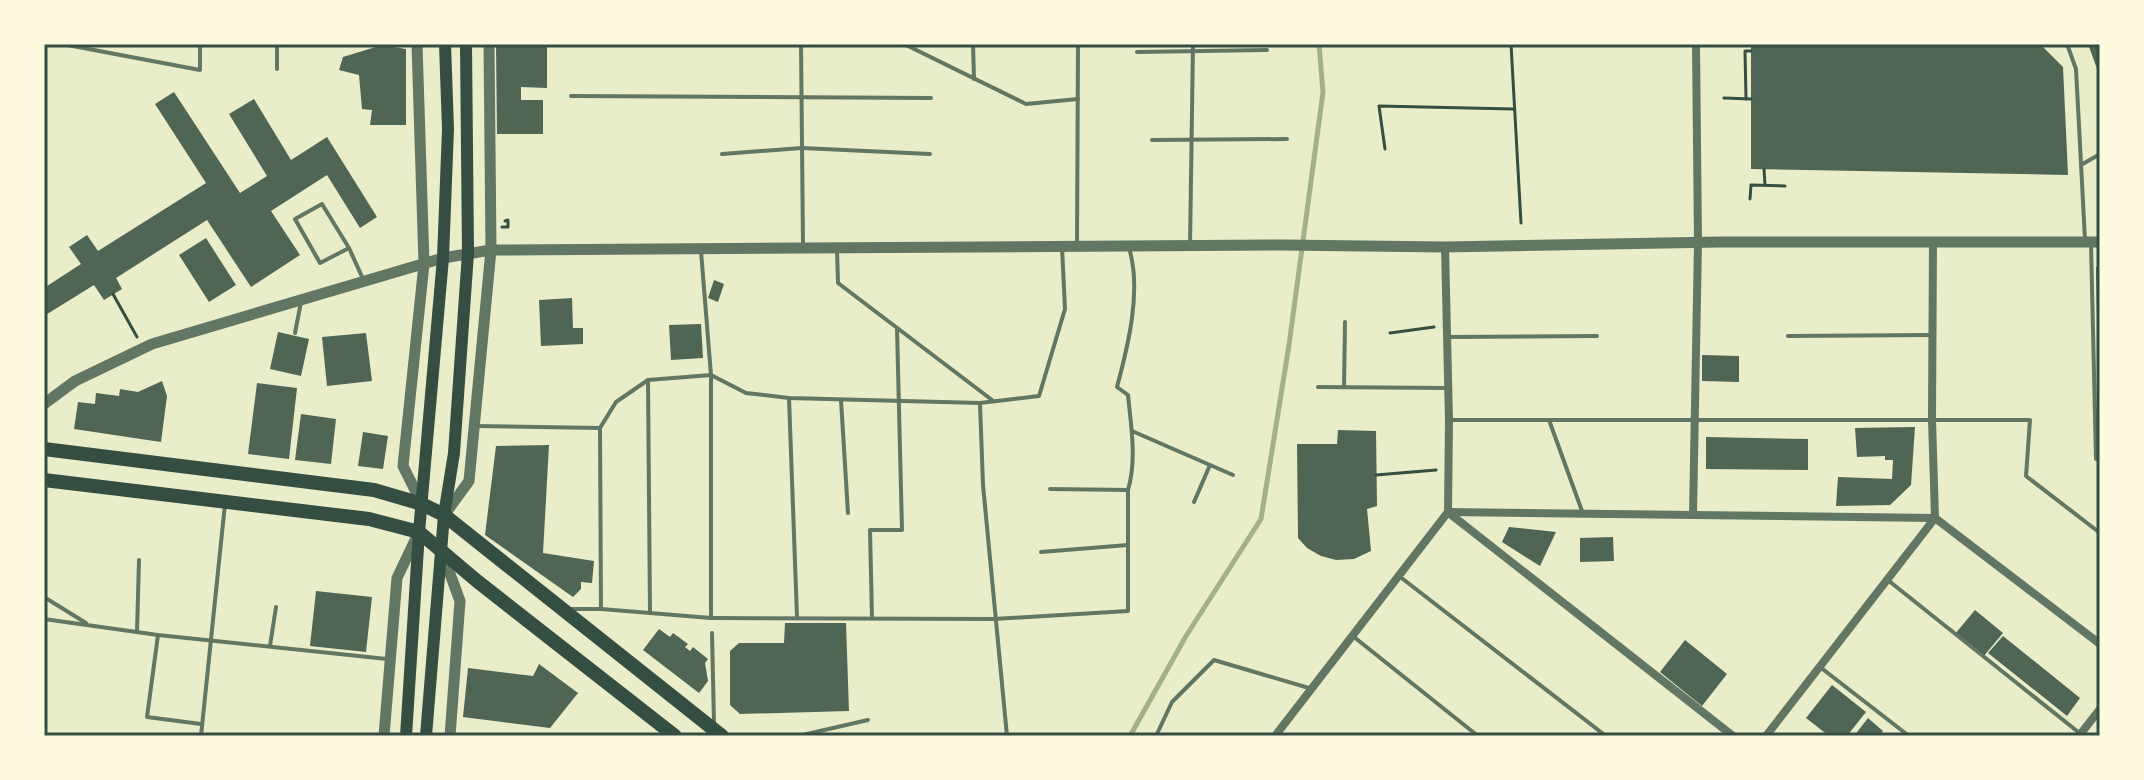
<svg xmlns="http://www.w3.org/2000/svg" width="2144" height="780" font-family="Helvetica,sans-serif">
	<style>
		.lines { fill: none; stroke-linecap: round; stroke-linejoin: round }
		.stream { stroke: #a3b18a; stroke-width: 5 }
		.building { fill: #4f6655 }
		.path { stroke: #344e41; stroke-width: 3 }
		.service { stroke: #617663; stroke-width: 4 }
		.minor { stroke: #617663; stroke-width: 8 }
		.tertiary { stroke: #617663; stroke-width: 11 }
		.secondary { stroke: #344e41; stroke-width: 12 }
		.primary { stroke: #344e41; stroke-width: 14 }
		.neatline { fill: none; stroke: #344e41; stroke-width: 3 }
	</style>
	<rect width="100%" height="100%" fill="#e9edc9"/>
	<g class="lines">
		<!-- stream -->
		<path class="stream" d="M1130,736l56,-100 75,-117 28,-174 34,-253 -4,-48"/>
	</g>
	<!-- building -->
	<g class="building">
		<path d="M496,44h51v44l-26,-1v13h22v34h-46z"/>
		<path d="M1751,44h289l23,23 5,108 -317,-6z"/>
		<path d="M2088,44h12v33z"/>
		<path d="M382,45l24,4v76h-36l2,-15 -10,-1 -3,-34 -20,-5 4,-13z"/>
		<path d="M174,92l66,101 27,-17 -38,-62 25,-15 37,61 36,-23 50,80 -17,11 -33,-53 -56,36 29,44 -49,32 -44,-67 -91,58 6,11 -18,11 -10,-15 -50,31v-28l37,-24 -12,-17 18,-12 11,16 108,-68 -51,-79z"/>
		<path d="M206,238l30,47 -27,17 -30,-47z"/>
		<path d="M2096,267h4v53h-3z"/>
		<path d="M714,280l10,4 -6,18 -10,-4z"/>
		<path d="M572,298l1,30h10v16l-42,2 -2,-46z"/>
		<path d="M701,324l2,34 -32,2 -2,-35z"/>
		<path d="M278,332l31,7 -8,37 -31,-7z"/>
		<path d="M366,333l6,48 -45,5 -5,-49z"/>
		<path d="M1702,355l37,1v26l-37,-1z"/>
		<path d="M162,381l5,15 -6,46 -87,-13 4,-27 17,2 1,-11 23,3 1,-7 18,3z"/>
		<path d="M257,383l40,5 -8,71 -41,-5z"/>
		<path d="M301,414l35,5 -5,45 -36,-4z"/>
		<path d="M1915,427l-4,58 -21,20 -54,1 2,-29 54,2 1,-19h-8v-4l-28,1 -2,-29z"/>
		<path d="M1338,430l38,1 1,75 -10,3 4,42 -17,8 -18,1 -15,-4 -14,-8 -9,-10 -1,-94h40z"/>
		<path d="M363,432l25,4 -5,33 -25,-3z"/>
		<path d="M1706,437l102,2v31l-102,-1z"/>
		<path d="M549,445l-6,108 51,8 -2,22 -11,-1v7l-8,8 -88,-62 11,-89z"/>
		<path d="M1509,527l47,5 -16,34 -38,-24z"/>
		<path d="M1613,537l1,24 -34,1v-24z"/>
		<path d="M316,591l56,6 -6,55 -56,-6z"/>
		<path d="M1975,610l28,23 -20,24 -28,-23z"/>
		<path d="M785,623h61l3,88 -109,3 -10,-9v-54l9,-8h45z"/>
		<path d="M659,629l11,8 3,-4 15,11 -3,3 5,4 3,-4 15,12 -3,4 3,18 -9,12 -56,-43z"/>
		<path d="M2003,636l77,62 -13,18 -79,-63z"/>
		<path d="M1685,640l42,34 -25,32 -42,-34z"/>
		<path d="M539,664l39,29 -28,35 -87,-11 5,-49 65,8z"/>
		<path d="M1832,685l34,27 -19,24h-18l-23,-18z"/>
		<path d="M1868,718l15,13 -4,5h-25z"/>
	</g>
	<g class="lines">
		<!-- path -->
		<g class="path">
			<path d="M1511,44l10,179"/>
			<path d="M1724,98l27,1"/>
			<path d="M1746,99l-1,-48h6"/>
			<path d="M1385,149l-6,-43 134,3"/>
			<path d="M1764,169l1,16"/>
			<path d="M1750,199l1,-14 34,1"/>
			<path d="M502,227h6v-7l-3,1"/>
			<path d="M113,294l24,43"/>
			<path d="M1390,333l44,-6"/>
			<path d="M1376,475l60,-5"/>
		</g>
		<!-- service -->
		<g class="service">
			<path d="M62,44l138,26v-26"/>
			<path d="M277,44v25"/>
			<path d="M801,44l2,201"/>
			<path d="M904,44l122,60 52,-5"/>
			<path d="M973,44l1,35"/>
			<path d="M2067,44l9,25 9,171"/>
			<path d="M1137,52l130,-2"/>
			<path d="M571,96l360,2"/>
			<path d="M1152,140l135,-1"/>
			<path d="M722,154l80,-6 128,6"/>
			<path d="M2081,165l19,-11"/>
			<path d="M1077,243l1,-199"/>
			<path d="M2091,244l5,215"/>
			<path d="M1190,246l3,-202"/>
			<path d="M349,248l-29,15 -25,-44 27,-15 27,44 14,31"/>
			<path d="M837,250l1,33 154,117"/>
			<path d="M295,333l6,-31"/>
			<path d="M1788,336l142,-1"/>
			<path d="M1447,337l150,-1"/>
			<path d="M711,375l35,18 43,5 191,5 59,-7 26,-87 -3,-62"/>
			<path d="M1318,387l128,1"/>
			<path d="M1344,387l1,-65"/>
			<path d="M789,398l8,219"/>
			<path d="M841,400l7,113"/>
			<path d="M980,404l3,81 24,251"/>
			<path d="M1450,420h580l-4,56 74,57"/>
			<path d="M1549,420l33,91"/>
			<path d="M475,426l125,2 16,-26 32,-22 63,-5"/>
			<path d="M1132,431l101,44"/>
			<path d="M1050,489l78,1"/>
			<path d="M1194,502l16,-37"/>
			<path d="M1041,552l87,-7"/>
			<path d="M1399,576l207,160"/>
			<path d="M1889,581l193,154"/>
			<path d="M44,597l42,26"/>
			<path d="M572,609h29l-1,-181"/>
			<path d="M601,609l49,4 -2,-233"/>
			<path d="M650,613l61,5v-243l-10,-124"/>
			<path d="M711,618l283,1 134,-8v-121c9,-31 3,-64 0,-95l-11,-8c11,-41 25,-97 12,-139"/>
			<path d="M872,618l-2,-88h32l-5,-202"/>
			<path d="M44,619l114,16 229,24"/>
			<path d="M137,632l2,-72"/>
			<path d="M712,633l2,90"/>
			<path d="M158,635l-11,82 54,7"/>
			<path d="M1354,637l124,99"/>
			<path d="M270,646l6,-39"/>
			<path d="M1820,667l89,69"/>
			<path d="M201,736l24,-232"/>
			<path d="M798,736l70,-16"/>
			<path d="M1156,736l16,-34 42,-42 95,28"/>
		</g>
		<!-- minor -->
		<g class="minor">
			<path d="M1448,512l487,6 165,126"/>
			<path d="M1449,513l284,223"/>
			<path d="M1693,515l5,-273 -2,-198"/>
			<path d="M1275,736l173,-224 1,-92 -4,-173"/>
			<path d="M1766,736l169,-218 -3,-99 1,-178"/>
			<path d="M2079,736l21,-27"/>
		</g>
		<!-- tertiary -->
		<g class="tertiary">
			<path d="M417,44l7,220 -21,202 19,38"/>
			<path d="M44,404l31,-23 77,-37 291,-86 48,-8 792,-5 162,2 275,-5h380"/>
			<path d="M445,514l24,-33 22,-231 -2,-206"/>
			<path d="M442,552l18,49 -10,135"/>
			<path d="M384,736l13,-158 20,-42"/>
		</g>
		<!-- secondary -->
		<g class="secondary">
			<path d="M406,736l13,-204 24,-274 5,-129 -3,-85"/>
			<path d="M426,736l18,-221 10,-62 14,-200 -2,-209"/>
		</g>
		<!-- primary -->
		<g class="primary">
			<path d="M44,449l330,41 48,14 22,11 278,221"/>
			<path d="M44,480l325,39 50,13 58,49 198,155"/>
		</g>
	</g>
	<!-- border -->
	<rect width="2144" height="780" fill="none" stroke="#fefae0" stroke-width="92"/>
	<rect x="46" y="46" width="2052" height="688" class="neatline"/>
</svg>
